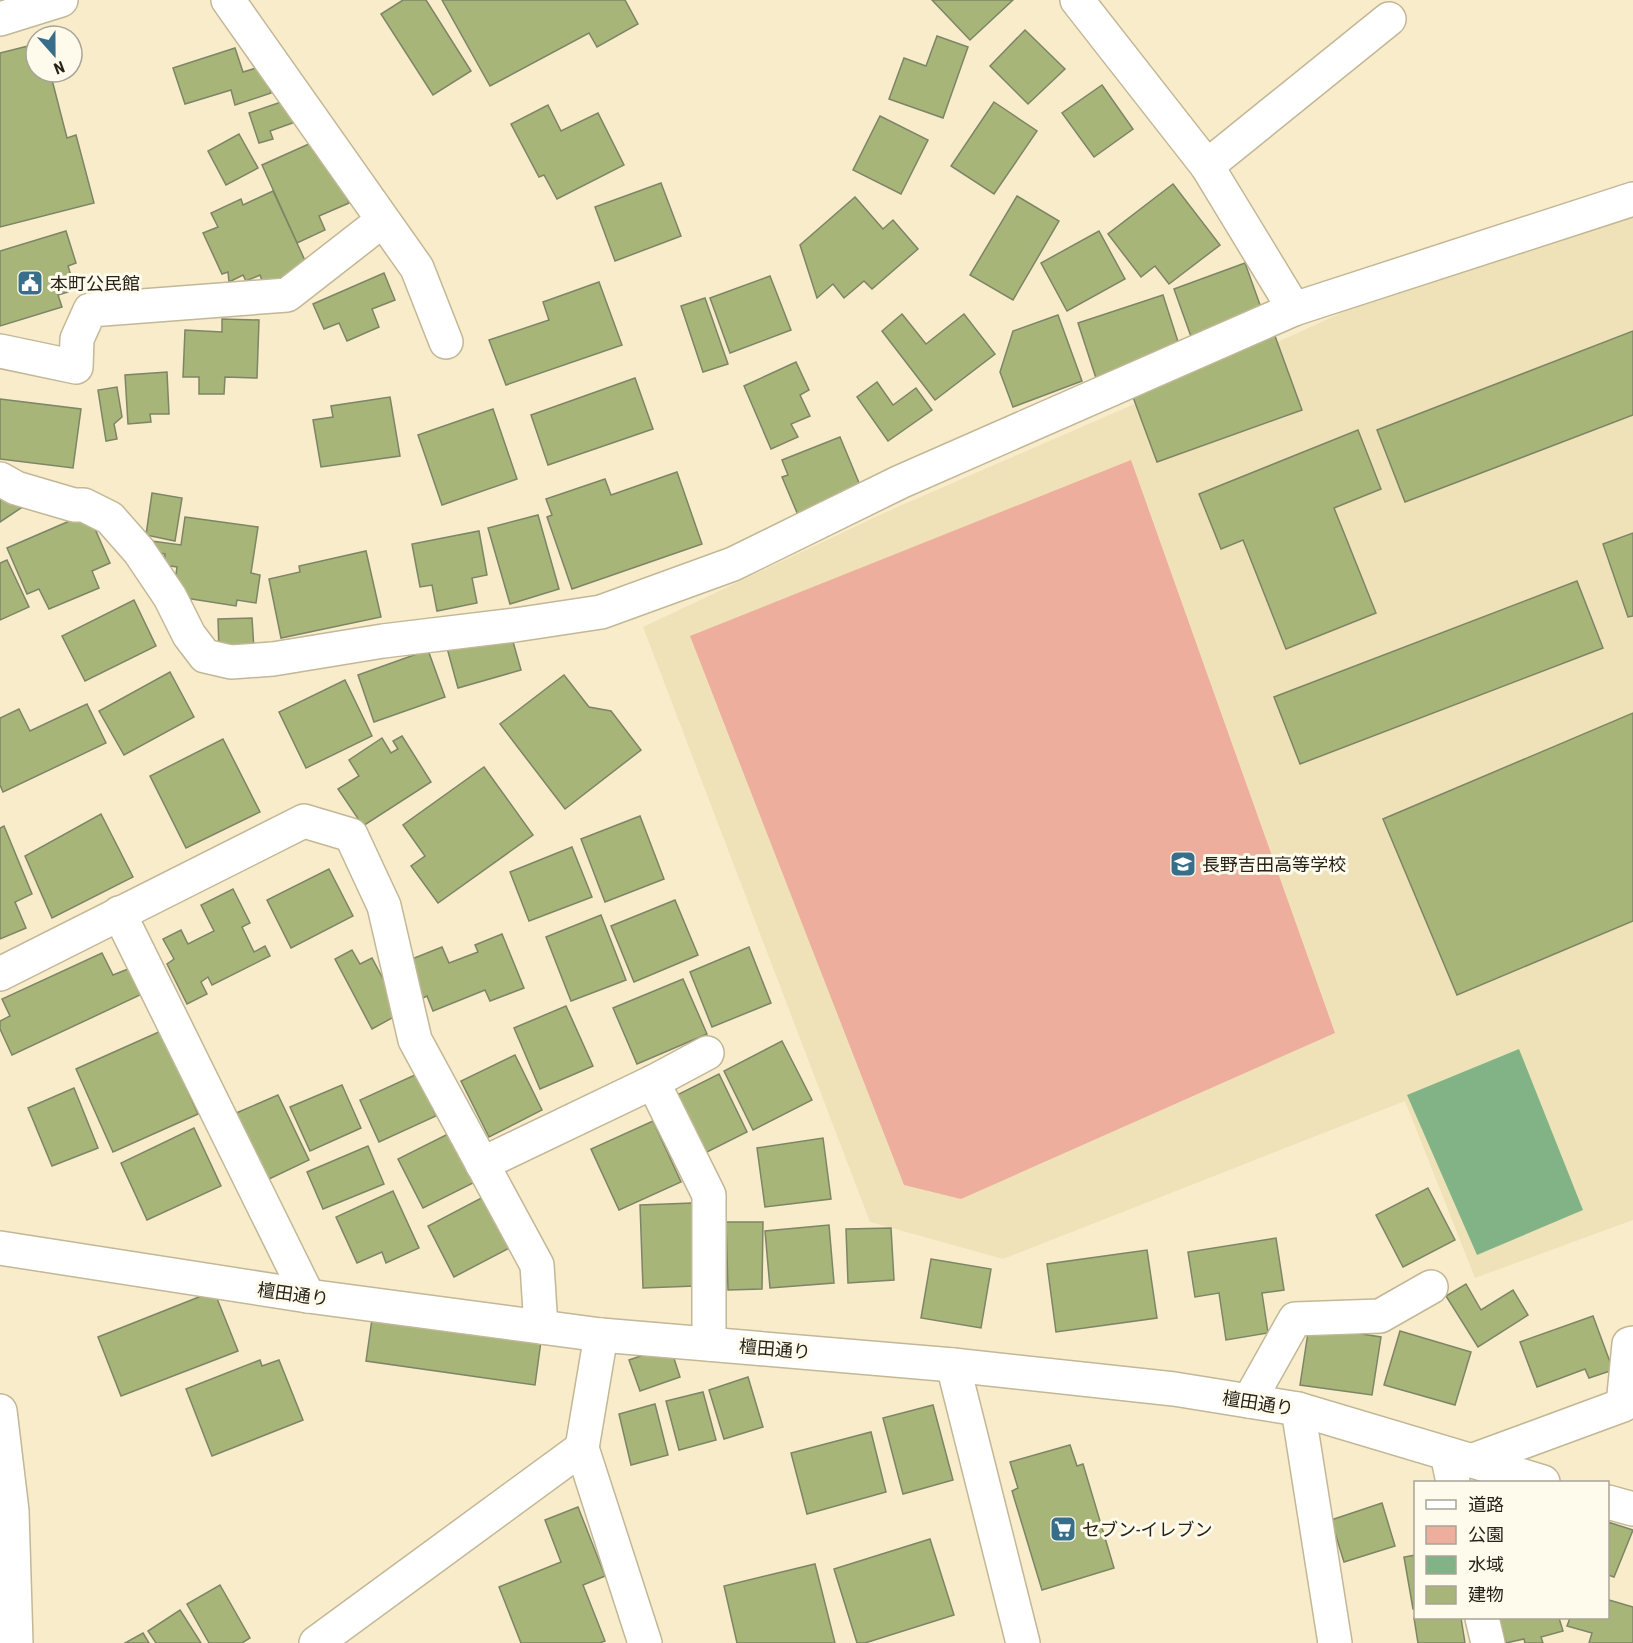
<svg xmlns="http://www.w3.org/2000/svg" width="1633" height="1643" font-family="'Roboto Condensed','Noto Sans JP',sans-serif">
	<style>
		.built { fill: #f0e2b8 }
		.green { fill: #edae9d }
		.water { fill: #82b387 }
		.building { fill: #a7b579; stroke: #7d8566; stroke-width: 1.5 }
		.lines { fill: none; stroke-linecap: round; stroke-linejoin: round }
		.street-casing { stroke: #c2b796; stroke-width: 36 }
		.secondary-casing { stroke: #c2b796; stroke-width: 36 }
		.primary-casing { stroke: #c2b796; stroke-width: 36 }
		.street { stroke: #fff; stroke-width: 33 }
		.secondary { stroke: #fff; stroke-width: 33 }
		.primary { stroke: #fff; stroke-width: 33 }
		.labels { text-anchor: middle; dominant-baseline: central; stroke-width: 6; stroke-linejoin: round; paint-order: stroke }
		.poi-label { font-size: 18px; fill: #262215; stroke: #fefaec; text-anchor: start }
		.street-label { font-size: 18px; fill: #262215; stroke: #fefaec }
	</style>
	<rect width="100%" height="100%" fill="#f8eccb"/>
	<!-- built -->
	<path class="built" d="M1633,214v1006l-158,58 -70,-177 -402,158 -133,-37 -227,-595 243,-115 407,-177 135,-62z"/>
	<!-- green -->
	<path class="green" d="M1131,460l204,573 -374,166 -57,-14 -214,-549z"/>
	<!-- water -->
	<path class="water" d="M1519,1049l64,161 -106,45 -70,-160z"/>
	<!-- building -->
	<g class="building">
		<path d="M403,0h23l45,71 -38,24 -52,-81z"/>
		<path d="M442,0h183l13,24 -41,23 -8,-14 -99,53z"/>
		<path d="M932,0h81l-43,40z"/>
		<path d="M1025,30l40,39 -37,35 -38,-38z"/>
		<path d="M937,36l31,11 -25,71 -54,-19 15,-41 22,8z"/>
		<path d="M36,44v28h14l17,66 9,-3 18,68 -94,24v-174z"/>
		<path d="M235,48l8,24 20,-6 8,27 -36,12 -4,-15 -46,14 -12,-36z"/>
		<path d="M1102,85l31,44 -39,28 -32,-44z"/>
		<path d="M290,99l8,22 -28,10 3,8 -14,4 -10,-30z"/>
		<path d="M994,102l43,29 -43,63 -43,-28z"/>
		<path d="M548,105l13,26 37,-18 26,52 -67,34 -13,-24 -5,2 -28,-53z"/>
		<path d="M880,116l48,24 -27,54 -48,-24z"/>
		<path d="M239,134l19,34 -32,17 -18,-34z"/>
		<path d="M320,139l29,64 -30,13 6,14 -28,13 -35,-78z"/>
		<path d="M661,183l20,53 -66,25 -20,-54z"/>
		<path d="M1173,184l47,61 -51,39 -14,-18 -14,11 -33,-43z"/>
		<path d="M273,191l35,76 -44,19 -4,-11 -14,6 -3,-6 -14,7 -1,-10 -6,2 -19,-41 15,-6 -7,-14 30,-14 2,6z"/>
		<path d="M1017,196l42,25 -46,79 -43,-25z"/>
		<path d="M855,197l28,32 10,-9 25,29 -46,40 -8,-8 -20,17 -11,-14 -16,14 -17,-53z"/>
		<path d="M66,231l10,32 -8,3 5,16 -7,2 2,8 -10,3 4,12 -62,19v-75z"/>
		<path d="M1099,231l26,48 -58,32 -26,-48z"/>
		<path d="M1245,263l19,53 -71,26 -19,-53z"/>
		<path d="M384,273l11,27 -23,9 7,18 -32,14 -8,-18 -15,6 -11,-25z"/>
		<path d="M770,276l21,54 -61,23 -20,-55z"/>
		<path d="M599,282l23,63 -116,40 -17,-45 60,-20 -6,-18z"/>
		<path d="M1163,295l18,56 -85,27 -18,-55z"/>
		<path d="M705,298l23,66 -25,8 -22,-66z"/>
		<path d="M902,314l24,30 38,-30 31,40 -60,46 -53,-69z"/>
		<path d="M1058,315l24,66 -69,26 -13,-35 13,-41z"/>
		<path d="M222,319l37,1 -2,58 -32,-1 -1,17h-25v-17h-16l2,-47 37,2z"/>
		<path d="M1633,331v84l-228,87 -28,-72z"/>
		<path d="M1275,336l27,74 -145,52 -27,-73z"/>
		<path d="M796,362l13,28 -9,5 10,21 -19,8 7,13 -27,12 -27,-63z"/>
		<path d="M167,372l2,42h-19l1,8 -23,2 -3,-49z"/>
		<path d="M635,378l18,51 -105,36 -17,-50z"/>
		<path d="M877,382l16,23 23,-17 16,22 -44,31 -31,-44z"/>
		<path d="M117,387l5,30 -8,7 3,15 -11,2 -8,-51z"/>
		<path d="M390,397l10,59 -79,11 -8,-47 20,-3 -2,-11z"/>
		<path d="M0,399l81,10 -8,59 -73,-9z"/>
		<path d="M493,409l24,70 -75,26 -24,-70z"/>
		<path d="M1358,430l23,59 -47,19 42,105 -90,36 -43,-109 -22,9 -22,-55z"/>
		<path d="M840,437l22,53 -64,25 -16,-38 6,-2 -6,-15z"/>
		<path d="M677,472l25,72 -130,45 -25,-72 5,-2 -6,-16 59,-20 6,16z"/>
		<path d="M0,488l27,16 -27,18z"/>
		<path d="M152,493l30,5 -7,43 -29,-6z"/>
		<path d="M88,513l22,50 -18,8 7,17 -50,21 -10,-20 -12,5 -20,-46z"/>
		<path d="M538,515l21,74 -49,15 -22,-76z"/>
		<path d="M185,517l73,10 -7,46 9,2 -4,28 -19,-3 -1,6 -63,-10 4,-29 -13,-2 1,-11 -15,-2 2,-11 29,4z"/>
		<path d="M479,531l8,44 -15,3 5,25 -40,8 -5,-26 -12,2 -8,-43z"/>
		<path d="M1633,533v83l-5,1 -25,-73z"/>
		<path d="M366,551l15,66 -100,21 -12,-59 31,-7 -1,-6z"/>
		<path d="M7,560l22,47 -29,13v-57z"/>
		<path d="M1577,581l26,67 -303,116 -26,-67z"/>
		<path d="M134,600l22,46 -71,35 -23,-45z"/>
		<path d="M252,618l2,31 -35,1 -1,-31z"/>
		<path d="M510,631l11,39 -63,18 -11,-40z"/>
		<path d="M428,650l17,47 -71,25 -16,-47z"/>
		<path d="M170,672l24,45 -70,38 -25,-44z"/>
		<path d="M564,675l25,32 22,4 30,39 -76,59 -65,-85z"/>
		<path d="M345,680l27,56 -66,32 -27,-56z"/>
		<path d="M87,704l19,39 -103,49 -3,-7v-67l19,-9 11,22z"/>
		<path d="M1633,713v208l-176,74 -74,-176z"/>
		<path d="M402,736l29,46 -68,44 -25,-37 21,-13 -10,-16 33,-22 9,15 7,-4 -5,-8z"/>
		<path d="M223,739l37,73 -74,36 -36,-72z"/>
		<path d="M484,767l49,68 -95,68 -27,-37 14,-10 -22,-31z"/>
		<path d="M101,814l32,63 -81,41 -27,-62z"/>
		<path d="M640,816l24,63 -59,23 -24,-63z"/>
		<path d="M4,826l28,68 -17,8 11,26 -26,11v-111z"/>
		<path d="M572,847l20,50 -63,24 -19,-49z"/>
		<path d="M329,869l24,47 -62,32 -24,-48z"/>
		<path d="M233,889l17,34 -8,4 12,25 11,-6 5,10 -58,29 -4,-8 -7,5 6,12 -20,10 -20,-40 7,-5 -11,-20 18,-9 7,14 26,-13 -13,-26z"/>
		<path d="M675,900l23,55 -64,27 -23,-56z"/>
		<path d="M601,915l25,65 -55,21 -25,-64z"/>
		<path d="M502,934l22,54 -34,13 -5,-11 -52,21 -6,-15 -10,5 -15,-38 40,-16 7,16 29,-11 -3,-7z"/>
		<path d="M749,947l22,56 -59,24 -22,-55z"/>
		<path d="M352,950l8,14 12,-6 29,55 -29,16 -37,-70z"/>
		<path d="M102,953l11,22 15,-6 12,26 -128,60 -12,-26v-8l10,-5 -8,-17z"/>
		<path d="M683,979l24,55 -70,30 -24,-56z"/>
		<path d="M566,1006l27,60 -53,23 -26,-61z"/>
		<path d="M161,1031l37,83 -85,38 -37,-83z"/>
		<path d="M782,1041l30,59 -59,30 -29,-59z"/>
		<path d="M515,1055l27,55 -53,27 -28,-56z"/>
		<path d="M417,1074l19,42 -57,26 -19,-42z"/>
		<path d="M719,1074l28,58 -46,23 -28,-58z"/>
		<path d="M342,1085l19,43 -51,23 -20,-44z"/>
		<path d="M74,1088l24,60 -46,18 -24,-58z"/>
		<path d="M278,1095l31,65 -44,21 -31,-67z"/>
		<path d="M653,1121l28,61 -62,28 -28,-61z"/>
		<path d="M194,1128l27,58 -74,34 -26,-57z"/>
		<path d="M456,1130l25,49 -58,29 -25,-49z"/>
		<path d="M823,1138l8,61 -66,8 -8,-59z"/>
		<path d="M368,1146l16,38 -61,25 -16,-37z"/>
		<path d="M1428,1188l27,52 -52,27 -27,-52z"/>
		<path d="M393,1191l26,57 -33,15 -4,-11 -25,11 -21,-46z"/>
		<path d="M489,1194l26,51 -61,32 -26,-51z"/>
		<path d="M692,1203l3,83 -52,2 -3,-83z"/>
		<path d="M726,1222h37l-1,67 -34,1z"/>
		<path d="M829,1225l5,58 -64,5 -5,-57z"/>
		<path d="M891,1228l3,52 -46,3 -2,-54z"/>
		<path d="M1276,1238l8,52 -22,3 6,40 -42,7 -7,-47 -24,4 -7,-45z"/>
		<path d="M1147,1250l10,68 -101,14 -9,-68z"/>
		<path d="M931,1259l60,10 -10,59 -60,-10z"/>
		<path d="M1466,1284l15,26 32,-20 15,25 -50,32 -32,-51z"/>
		<path d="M214,1291l24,60 -117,45 -23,-59z"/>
		<path d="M373,1312l169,22 -7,51 -169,-24z"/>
		<path d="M1593,1316l20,54 -24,8 -4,-9 -48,18 -17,-45z"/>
		<path d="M1309,1326l72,11 -9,58 -72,-10z"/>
		<path d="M1400,1331l71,21 -16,53 -71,-20z"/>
		<path d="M670,1346l10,31 -40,14 -11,-31z"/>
		<path d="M260,1360l2,6 17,-6 24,60 -91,36 -26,-67z"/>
		<path d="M748,1377l15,50 -39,12 -15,-49z"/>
		<path d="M703,1392l13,48 -37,10 -13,-49z"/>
		<path d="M655,1404l13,51 -37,10 -12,-51z"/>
		<path d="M933,1405l20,75 -50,14 -20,-76z"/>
		<path d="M871,1432l15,60 -79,22 -16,-61z"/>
		<path d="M1070,1445l7,21 6,-2 31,104 -72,22 -30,-99 6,-3 -8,-26z"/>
		<path d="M1382,1503l13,43 -51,16 -13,-42z"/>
		<path d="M578,1507l27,69 -22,9 22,56 -5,2h-79l-22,-56 62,-25 -16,-42z"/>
		<path d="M1608,1522l25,8 -19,47 -6,-2z"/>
		<path d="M930,1539l24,76 -89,28h-8l-23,-74z"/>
		<path d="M1416,1555v54h-3l-9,-52z"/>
		<path d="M815,1564l20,79h-98l-13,-57z"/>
		<path d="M220,1585l30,53 -8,5h-33l-22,-39z"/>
		<path d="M1609,1600l24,7v36h-44l3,-10 -25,-7 3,-8h38z"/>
		<path d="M180,1610l21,33h-45l-8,-12z"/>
		<path d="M1414,1618h47l4,25h-47z"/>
		<path d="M1499,1618h60l4,13 -22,6 2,6h-18l-1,-4 -18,4z"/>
		<path d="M143,1633l6,10h-24z"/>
	</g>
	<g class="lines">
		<!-- street casing -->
		<g class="street-casing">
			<g id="street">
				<path d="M228,0l189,268 29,74"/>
				<path d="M1077,0l130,166 87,143"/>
				<path d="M1207,166l182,-147"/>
				<path d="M0,351l76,16 1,-28 13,-29 197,-15 95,-74"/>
				<path d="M0,479l16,9 58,17h10l26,13 29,33 31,46 19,38 16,21 26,6 42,-3 110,-18 132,-16 86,-13 132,-48 167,-82 394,-173 339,-110"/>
				<path d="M119,913l189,383"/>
				<path d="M0,974l304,-153 47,14 33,71 31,134 122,225 4,62"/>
				<path d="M653,1082l56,113v149"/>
				<path d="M482,1164l171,-82 54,-29"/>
				<path d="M953,1365l70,278"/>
				<path d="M1249,1401l46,-82 85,-3 51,-29"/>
				<path d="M582,1448l63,195"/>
				<path d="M1447,1454l6,28"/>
				<path d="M1471,1461l152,-56 6,-61 4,-1"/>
				<path d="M1482,1618l6,25"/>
				<path d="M316,1643l266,-195 19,-113"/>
			</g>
		</g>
		<!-- secondary casing -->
		<g class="secondary-casing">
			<g id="secondary">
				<path d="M0,19l61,-19"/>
				<path d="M0,1248l308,48 293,39 352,30 221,24 124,20 245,73"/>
				<path d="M1298,1409l37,234"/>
				<path d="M1608,1502l25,7"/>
			</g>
		</g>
		<!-- primary casing -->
		<g class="primary-casing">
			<path id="primary" d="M0,1411l12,100 4,132"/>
		</g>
		<!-- street -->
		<use href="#street" class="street"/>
		<!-- secondary -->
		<use href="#secondary" class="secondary"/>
		<!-- primary -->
		<use href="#primary" class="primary"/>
	</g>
	<!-- icons -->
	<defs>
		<g id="civic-square" transform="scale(1.35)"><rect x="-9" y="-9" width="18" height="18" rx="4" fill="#376e89" stroke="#fefaec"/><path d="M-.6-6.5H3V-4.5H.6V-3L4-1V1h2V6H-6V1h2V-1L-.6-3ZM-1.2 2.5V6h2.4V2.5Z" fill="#fff"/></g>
		<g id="school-square" transform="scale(1.35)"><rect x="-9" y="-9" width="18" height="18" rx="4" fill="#376e89" stroke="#fefaec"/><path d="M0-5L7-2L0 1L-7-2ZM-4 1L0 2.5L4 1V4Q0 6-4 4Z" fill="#fff"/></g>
		<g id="supermarket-square" transform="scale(1.35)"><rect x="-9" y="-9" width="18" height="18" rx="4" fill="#376e89" stroke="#fefaec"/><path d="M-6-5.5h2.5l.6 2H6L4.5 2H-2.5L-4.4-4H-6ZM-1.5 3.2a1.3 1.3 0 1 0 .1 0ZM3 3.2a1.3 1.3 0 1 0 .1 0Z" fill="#fff"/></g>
	</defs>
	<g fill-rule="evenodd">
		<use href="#civic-square" x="30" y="283"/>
		<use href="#school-square" x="1183" y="864"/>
		<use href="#supermarket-square" x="1063" y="1529"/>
	</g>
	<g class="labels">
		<!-- poi labels -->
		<g class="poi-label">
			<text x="50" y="283">本町公民館</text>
			<text x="1202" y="864">長野吉田高等学校</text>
			<text x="1082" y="1529">セブン-イレブン</text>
		</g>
		<!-- street labels -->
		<g class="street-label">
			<text transform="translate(293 1294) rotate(8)">檀田通り</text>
			<text transform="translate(775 1349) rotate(5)">檀田通り</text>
			<text transform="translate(1258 1403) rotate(9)">檀田通り</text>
		</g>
	</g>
	<!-- legend -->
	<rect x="1414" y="1481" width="195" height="138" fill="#fefaec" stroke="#a8a496" stroke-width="1.5"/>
	<rect x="1426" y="1500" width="30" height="9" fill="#ffffff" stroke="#a8a496" stroke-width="1.5"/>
	<text x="1468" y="1511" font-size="18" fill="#262215">道路</text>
	<rect x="1426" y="1526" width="30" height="18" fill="#edae9d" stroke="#a8a496" stroke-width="1.5"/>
	<text x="1468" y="1541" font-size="18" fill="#262215">公園</text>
	<rect x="1426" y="1556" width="30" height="18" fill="#82b387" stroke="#a8a496" stroke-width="1.5"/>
	<text x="1468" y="1571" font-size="18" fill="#262215">水域</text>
	<rect x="1426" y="1586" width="30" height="18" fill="#a7b579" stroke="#a8a496" stroke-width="1.5"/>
	<text x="1468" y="1601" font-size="18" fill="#262215">建物</text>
	<!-- north arrow -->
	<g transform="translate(54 54) rotate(159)"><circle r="28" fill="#fefaec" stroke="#a8a496" stroke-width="1.5"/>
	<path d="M0-4.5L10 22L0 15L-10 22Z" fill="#376e89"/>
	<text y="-9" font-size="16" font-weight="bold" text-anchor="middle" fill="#262215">N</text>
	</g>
</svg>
